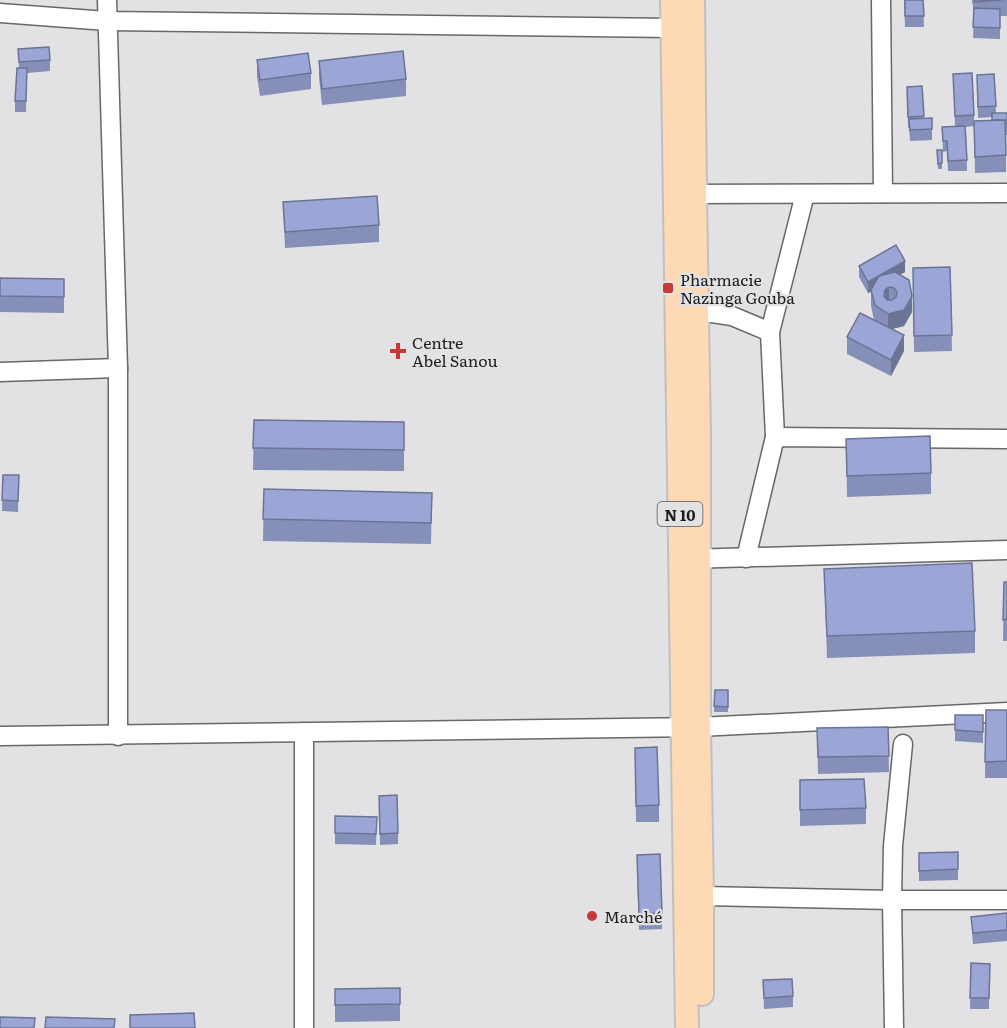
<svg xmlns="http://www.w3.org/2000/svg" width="1007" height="1028" font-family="Literata,serif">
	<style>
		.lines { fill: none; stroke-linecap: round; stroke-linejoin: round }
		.minor-casing { stroke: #676869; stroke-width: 21 }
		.major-casing { stroke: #c0c0c0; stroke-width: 26 }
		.minor { stroke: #fff; stroke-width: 18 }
		.major { stroke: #fdd9b5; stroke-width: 22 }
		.wall { fill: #858fb8 }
		.shaded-wall { fill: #6c7496 }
		.building { fill: #9ba6d6; stroke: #6c7496; stroke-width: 1.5; fill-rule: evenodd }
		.poi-dot { fill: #c73939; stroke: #e2e2e4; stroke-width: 2 }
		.labels { text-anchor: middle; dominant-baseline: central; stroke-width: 4.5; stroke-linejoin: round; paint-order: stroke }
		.shield { fill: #e2e2e4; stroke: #585859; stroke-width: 1.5 }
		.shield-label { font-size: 15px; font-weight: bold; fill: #1d1d1e }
		.poi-label { font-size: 16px; fill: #1d1d1e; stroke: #e2e2e4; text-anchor: start }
	</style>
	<rect width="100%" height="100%" fill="#e2e2e4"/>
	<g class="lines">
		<!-- minor casing -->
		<g class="minor-casing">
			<g id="minor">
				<path d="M107,0l11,368v368"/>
				<path d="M881,0l2,193"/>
				<path d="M0,13l107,8 565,7"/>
				<path d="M682,194l325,-1"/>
				<path d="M684,311h14l34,5 38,16"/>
				<path d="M0,372l118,-4"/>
				<path d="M775,437l-5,-105 35,-138"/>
				<path d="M746,558l29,-121 232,2"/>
				<path d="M688,559l319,-9"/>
				<path d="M0,736l699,-9 308,-15"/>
				<path d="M702,896l190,4h115"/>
				<path d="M304,1028v-296"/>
				<path d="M894,1028l-2,-128 1,-54 10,-102"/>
			</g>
		</g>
		<!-- major casing -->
		<g class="major-casing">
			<g id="major">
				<path d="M672,0l15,1028"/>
				<path d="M693,0l2,194 4,243v290l3,169v98"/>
			</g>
		</g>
		<!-- minor -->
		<use href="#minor" class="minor"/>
		<!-- major -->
		<use href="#major" class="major"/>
	</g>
	<!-- wall -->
	<g class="wall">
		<path d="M904,0h19l1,27h-19z"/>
		<path d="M972,0h35v16h-7v23l-27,-1 1,-23z"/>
		<path d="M18,49l32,11v11l-23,2 -1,39h-11v-11l4,-33z"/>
		<path d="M257,60l54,13v16l-51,7 -3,-19z"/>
		<path d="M319,61l87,18v17l-84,9 -3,-28z"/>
		<path d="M953,74l21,41v11l-8,1 1,44h-19l-1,-20 -4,1 -1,-25 13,-1z"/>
		<path d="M994,74l2,39h11v22h-1v37l-31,1 -1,-52 18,-1v-3l-14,1 -1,-32z"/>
		<path d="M922,86l2,32 8,11v11l-22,1 -1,-13h-1l-1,-41z"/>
		<path d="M937,150h5v19h-4z"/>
		<path d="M283,202l96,23v17l-94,6z"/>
		<path d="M859,266l46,6 -5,3 12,37 -8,14 -12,3 12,22 -13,25 -44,-22v-17l27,-17 -3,-14v-14l-3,1 -9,-16z"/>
		<path d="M950,267l2,84 -38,1 -1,-84z"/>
		<path d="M0,278l64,1v34l-64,-1z"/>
		<path d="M254,420l150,2v49l-151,-1z"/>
		<path d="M846,439l85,34v21l-84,3z"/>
		<path d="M3,475h16l-1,37 -16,-1z"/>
		<path d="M264,489l168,4 -1,51 -168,-3z"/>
		<path d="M824,569l151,62v22l-148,5z"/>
		<path d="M1004,582h3v59h-4z"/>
		<path d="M728,690v22h-14v-6z"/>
		<path d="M986,710h21v68h-22z"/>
		<path d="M955,715h28v28l-28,-2z"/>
		<path d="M888,727l1,45 -71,2 -1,-46z"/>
		<path d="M635,748l24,57v17h-23z"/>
		<path d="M800,780l66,28v16l-66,2z"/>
		<path d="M379,796l19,37v11l-18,1z"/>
		<path d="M335,816l42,1 -1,28 -41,-1z"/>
		<path d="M958,852v28l-39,1v-28z"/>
		<path d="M637,871l25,42v16l-23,1z"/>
		<path d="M1007,913v28l-34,3 -2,-27z"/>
		<path d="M971,963l19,1 -1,45h-19z"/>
		<path d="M763,980l30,16v11l-29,2z"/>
		<path d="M400,988v33l-65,1v-33z"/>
	</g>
	<!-- shaded-wall -->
	<g class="shaded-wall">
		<path d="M905,261v11l-37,21v-11z"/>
		<path d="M889,287v16l-4,3 -1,6 1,-22z"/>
		<path d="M912,296v16l-8,14 -16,4v-16z"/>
		<path d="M904,335v16l-13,25v-16z"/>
	</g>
	<!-- building -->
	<g class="building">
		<path d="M905,0h18l1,16h-19z"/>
		<path d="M974,0h28l-28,2z"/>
		<path d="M974,8l26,1v19l-27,-1z"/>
		<path d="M49,47l1,13 -31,2 -1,-13z"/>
		<path d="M403,51l3,28 -84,10 -3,-28z"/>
		<path d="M308,53l3,20 -51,7 -3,-20z"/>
		<path d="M17,68h10l-1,33h-11z"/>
		<path d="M972,73l2,42 -19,1 -2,-42z"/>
		<path d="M994,74l2,32 -18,1 -1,-32z"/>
		<path d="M922,86l2,30 -16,1 -1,-30z"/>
		<path d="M992,113h15v11h-2v-4h-13z"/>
		<path d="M932,118v11l-22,1 -1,-11z"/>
		<path d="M1005,120l1,35 -31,2 -1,-36z"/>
		<path d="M965,126l2,34 -19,1 -1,-20h-4l-1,-14z"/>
		<path d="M937,150h5v13l-4,1z"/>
		<path d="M377,196l2,29 -94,7 -2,-30z"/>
		<path d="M896,245l9,16 -37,21 -9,-16z"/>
		<path d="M950,267l2,68 -38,1 -1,-68z"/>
		<path d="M895,272l14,8 3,16 -8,14 -16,4 -13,-9 -4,-15 8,-14zM889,287l5,1 3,4 -1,5 -4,3h-5l-3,-4 1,-6z"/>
		<path d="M0,278l64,1v18l-64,-1z"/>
		<path d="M860,313l44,22 -13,25 -44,-23z"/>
		<path d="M254,420l150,2v28l-151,-2z"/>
		<path d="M930,436l1,37 -84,3 -1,-37z"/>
		<path d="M3,475h16l-1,26 -16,-1z"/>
		<path d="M264,489l168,4 -1,30 -168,-4z"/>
		<path d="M972,563l3,68 -148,5 -3,-67z"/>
		<path d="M1004,582h3v37l-4,1z"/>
		<path d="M715,690h13v17l-14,-1z"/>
		<path d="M986,710h21v51l-22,1z"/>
		<path d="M955,715h28v17l-28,-2z"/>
		<path d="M888,727l1,29 -71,1 -1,-29z"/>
		<path d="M657,747l2,58 -23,1 -1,-58z"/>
		<path d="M864,779l2,29 -66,2v-30z"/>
		<path d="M397,795l1,38 -18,1 -1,-38z"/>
		<path d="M335,816l42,1 -1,17 -41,-1z"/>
		<path d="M958,852v17l-39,2v-18z"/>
		<path d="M660,854l2,59 -23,1 -2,-59z"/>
		<path d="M1007,913v17l-34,3 -2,-16z"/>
		<path d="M971,963l19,1 -1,34h-19z"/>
		<path d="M792,979l1,17 -29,2 -1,-18z"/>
		<path d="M400,988v16l-65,1v-16z"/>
		<path d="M194,1013l1,15h-65v-13z"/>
		<path d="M0,1017l35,1 -1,10h-34z"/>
		<path d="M46,1017l69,2 -1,9h-69z"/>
	</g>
	<!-- markers -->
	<g class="poi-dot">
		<rect x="662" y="282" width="12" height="12" rx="3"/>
		<path d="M395 342h6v6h6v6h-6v6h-6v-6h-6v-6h6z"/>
		<circle cx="592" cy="916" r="6"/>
	</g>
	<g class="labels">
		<!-- shield labels -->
		<rect class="shield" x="657.5" y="502" width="45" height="24" rx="4.5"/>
		<g class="shield-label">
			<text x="680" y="514">N 10</text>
		</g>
		<!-- poi labels -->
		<g class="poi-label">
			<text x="680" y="279">Pharmacie<tspan x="680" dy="18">Nazinga Gouba</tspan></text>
			<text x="412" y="342">Centre<tspan x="412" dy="18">Abel Sanou</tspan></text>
			<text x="604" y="916">Marché</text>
		</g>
	</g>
</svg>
